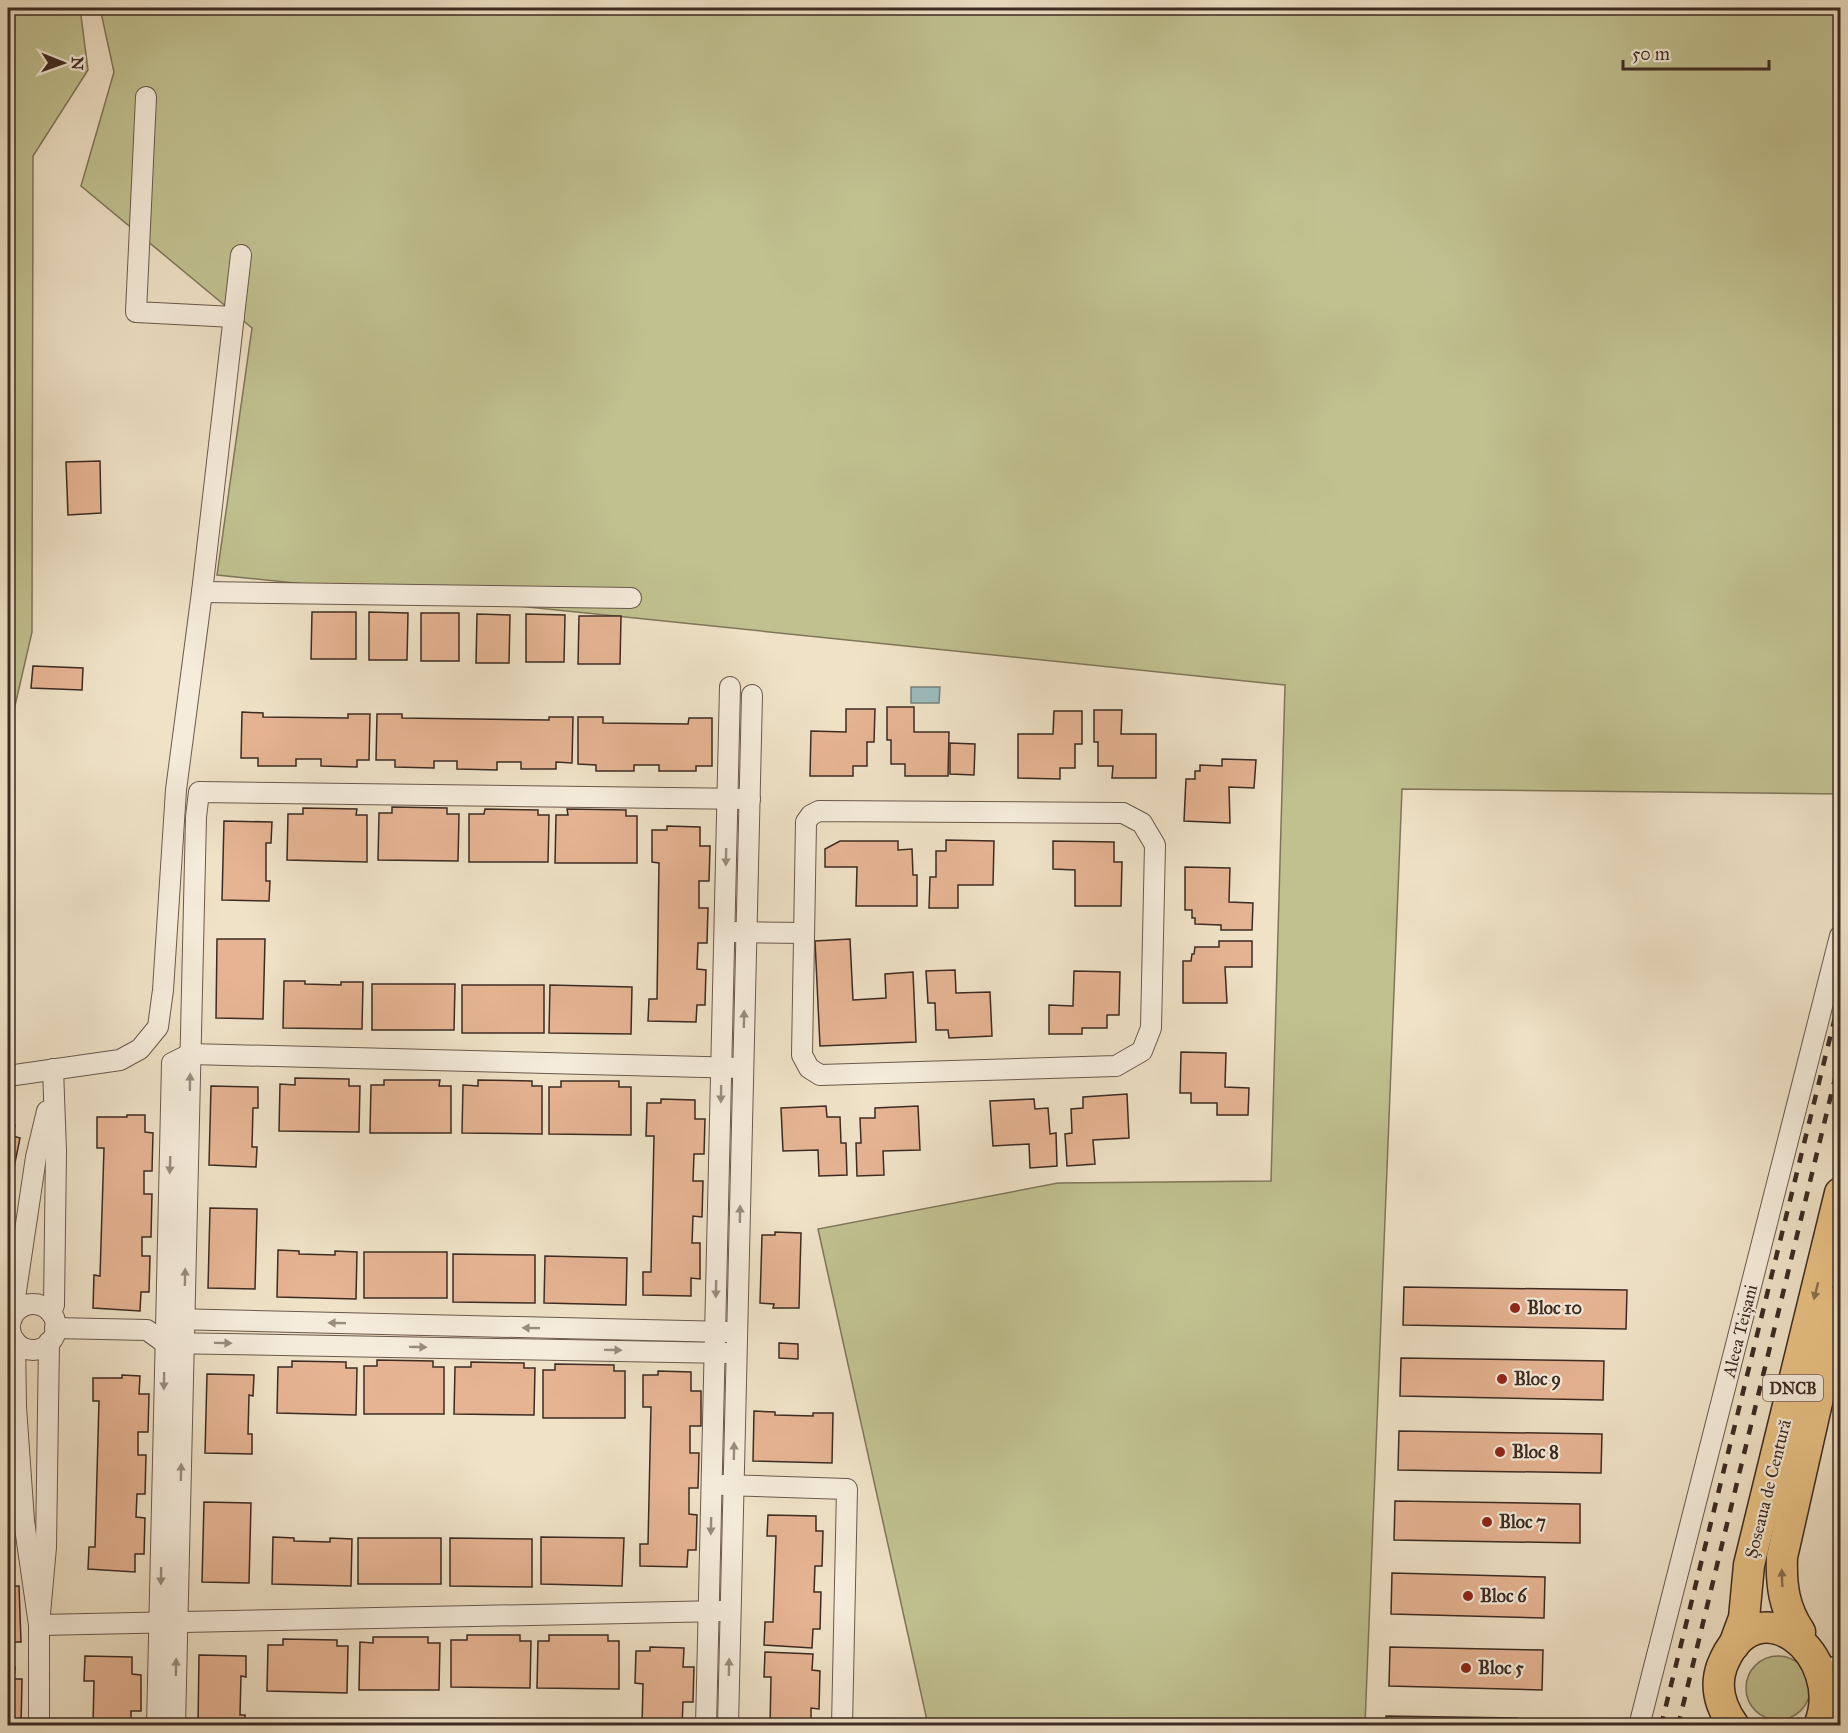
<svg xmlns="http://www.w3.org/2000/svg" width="1848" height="1733" font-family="'IM FELL Great Primer',serif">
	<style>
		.green { fill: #c1c190; stroke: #7f765a; stroke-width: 1.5 }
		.water { fill: #9cbcbd; stroke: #76827f; stroke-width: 1.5 }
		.building { fill: #e6b493; stroke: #3d2b23; stroke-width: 1.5 }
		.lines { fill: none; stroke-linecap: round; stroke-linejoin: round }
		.minor-casing { stroke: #6a594c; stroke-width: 22 }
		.secondary-casing { stroke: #3d2b23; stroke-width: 30 }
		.primary-casing { stroke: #3d2b23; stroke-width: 33 }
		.minor { stroke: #f5ecdb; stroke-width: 20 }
		.secondary { stroke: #f5ecdb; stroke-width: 27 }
		.primary { stroke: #e8c184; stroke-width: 30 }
		.rail { stroke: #3d2b23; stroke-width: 4.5; stroke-dasharray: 10 10; stroke-linecap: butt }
		.oneway { fill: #998c7f }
		.oneway2 { fill: #8a6e4f }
		.poi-dot { fill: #8f2418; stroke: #f5ecdb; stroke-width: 2 }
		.labels { text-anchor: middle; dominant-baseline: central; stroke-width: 4.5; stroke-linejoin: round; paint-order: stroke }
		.shield { fill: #f5ecdb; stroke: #74655a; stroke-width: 1.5 }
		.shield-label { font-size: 16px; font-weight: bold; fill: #3d2b23 }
		.poi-label { font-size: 18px; font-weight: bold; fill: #3d2b23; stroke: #f5ecdb; text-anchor: start }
		.street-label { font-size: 18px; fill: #3d2b23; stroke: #f5ecdb }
	</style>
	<rect width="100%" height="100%" fill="#efe2c7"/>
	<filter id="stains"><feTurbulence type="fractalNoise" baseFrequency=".00333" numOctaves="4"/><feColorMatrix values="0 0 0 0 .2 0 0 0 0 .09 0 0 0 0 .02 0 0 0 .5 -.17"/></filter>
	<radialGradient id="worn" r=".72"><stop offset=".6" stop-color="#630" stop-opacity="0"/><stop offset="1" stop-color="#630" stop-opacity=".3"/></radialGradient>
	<!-- green -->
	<g class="green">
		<path d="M8,8h72l8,62 -55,86 -1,476 -24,104z"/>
		<path d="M100,8h1740v786l-438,-5 -37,936h-437l-110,-496 240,-46 213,-2 14,-496 -1068,-110 35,-247 -171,-142 33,-114z"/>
		<circle cx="1778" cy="1688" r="32"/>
	</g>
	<!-- water -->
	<path class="water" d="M911,687h29l-1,16h-28z"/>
	<!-- building -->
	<g class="building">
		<path d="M100,461l1,52 -33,2 -2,-53z"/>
		<path d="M312,612h44v47h-45z"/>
		<path d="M369,612l39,1 -1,47h-38z"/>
		<rect x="421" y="613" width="38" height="48"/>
		<path d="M477,614l33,1 -1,48h-33z"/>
		<path d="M526,614l39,1 -1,47h-38z"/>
		<path d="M579,616h42l-1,48h-42z"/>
		<path d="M33,666l50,2 -1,22 -51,-2z"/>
		<path d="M887,707h27v25h35l-1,44h-43v-12h-14v-24h-4z"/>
		<path d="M846,709h29l-1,33h-7v24h-14v10h-43l1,-45 35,1z"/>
		<path d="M1094,710h28l-1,24h35v44h-44l1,-12h-15v-24h-4z"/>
		<path d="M1054,711h28v33h-7v24h-15v11l-42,-1v-44h35z"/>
		<path d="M242,712l21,1v4l85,1v-4h22l-1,46h-12v7l-36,-1v-7h-25v7h-38v-8h-17z"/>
		<path d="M377,714h25v4l147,2v-3h24l-1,46 -16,-1v7h-35v-7h-24v8l-40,-1v-8h-23v7l-39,-1v-7h-19z"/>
		<path d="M578,717h25v6l85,1 1,-6h23v48h-16v5h-37v-6h-25v6h-38v-6l-18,-1z"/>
		<path d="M950,743l25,1 -1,31 -24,-1z"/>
		<path d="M1222,759l34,1 -2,28 -25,-1 1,36 -46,-2 2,-42h9v-8h5v-6l22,1z"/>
		<path d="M392,807l55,1v6h12l-1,47 -80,-1 1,-47h13z"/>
		<path d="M303,808l54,1 -1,6h11v47l-80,-2 1,-46h15z"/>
		<path d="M485,809l53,1v5h11l-1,47h-79v-48h15z"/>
		<path d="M567,809l59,1v6h11v47h-82l1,-48h12z"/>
		<path d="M224,821l48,1 -1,21h-5v38h4l-1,20 -47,-1z"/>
		<path d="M667,826l33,1v19h10l-1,35h-10v27h9l-1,35h-9l-1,26 9,1 -1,35h-8l-1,17 -48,-1 1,-22h8l2,-136 -7,-1v-32h15z"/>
		<path d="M946,840l48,1 -1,44h-35v23h-29l1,-31h6v-26h10z"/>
		<path d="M840,841h58v9l14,-1 1,26h4v31h-61l1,-39h-32v-18z"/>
		<path d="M1053,841l61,1v20h8l-1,44h-46v-36l-22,-1z"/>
		<path d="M1185,867l45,1 -1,34 24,1 -1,27h-31v-5l-26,-1v-6h-3v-8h-7z"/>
		<path d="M217,939h48l-2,80 -47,-1z"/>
		<path d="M850,939l3,61 33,-2 -1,-24 28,-2 3,70 -96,4 -5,-105z"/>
		<path d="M1219,941h33v26h-27l2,36h-44v-42h8l1,-7h2l1,-7h24z"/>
		<path d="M955,970l1,23 34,-1 2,44 -43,2 -1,-8h-12l-1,-27h-7l-2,-32z"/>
		<path d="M1074,971l46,1 -1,43h-12v13h-25v6h-33v-29l24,1z"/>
		<path d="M284,981h21v3l36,1v-3h22l-1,47 -79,-1z"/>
		<path d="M372,984h83l-1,46h-82z"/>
		<rect x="462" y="985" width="82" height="48"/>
		<path d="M550,985l82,2 -1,47 -82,-1z"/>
		<path d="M1181,1052l45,1 -1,34 24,1 -1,27h-31v-12h-26v-10h-11z"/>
		<path d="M295,1078l54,1v7h11l-1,46 -80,-1 1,-47 15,1z"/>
		<path d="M384,1080h56l-1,6h12v47h-81l1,-48h13z"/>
		<path d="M478,1080l54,1v5h10v48l-80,-1 1,-48 15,1z"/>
		<path d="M561,1081h58v6h12v48l-82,-1v-47h12z"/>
		<path d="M211,1086l47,1v21h-5l-1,39h5l-1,20 -47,-2z"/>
		<path d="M1127,1094l2,44 -36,2 2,24 -28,2 -2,-32 7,-1 -1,-24 12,-1v-11z"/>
		<path d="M661,1099l34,1v19h10l-1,35h-10l-1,27h10l-1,36 -9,-1 -1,27h8v36l-9,-1v18l-48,-1v-23h8l3,-136h-8l1,-33h14z"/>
		<path d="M1034,1099l1,10 13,-1 2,26 6,-1 1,33 -27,2 -1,-24 -36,2 -3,-45z"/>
		<path d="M826,1106l1,11h13l1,26h5l1,32 -28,1 -1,-26 -35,1 -2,-43z"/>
		<path d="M918,1106l2,44 -37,1 1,24 -27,1 -1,-33h5l-1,-25h15v-10z"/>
		<path d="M127,1115h18v17l8,1 -1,38h-8v23h8l-1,43h-9v19h8l-1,36h-8l-1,19 -47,-3 1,-33 6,1 4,-128h-7v-31h30z"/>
		<path d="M8,1123l7,2 -2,11 7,2 -11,54h-1z"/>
		<path d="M210,1208l47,1 -2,80 -47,-1z"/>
		<path d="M775,1232l26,1 -2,75h-26l1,-4 -14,-1 2,-68h13z"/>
		<path d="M278,1250l21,1v3l36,1v-4l22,1 -1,47 -79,-2z"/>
		<rect x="364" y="1252" width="83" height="46"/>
		<path d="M453,1254l82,1v48l-82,-1z"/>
		<path d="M545,1256l82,2 -1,47 -82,-2z"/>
		<path d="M1404,1287l223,3 -1,39 -223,-4z"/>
		<path d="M779,1343l19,1v15l-19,-1z"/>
		<path d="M1401,1358l203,3 -1,39 -203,-4z"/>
		<path d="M377,1360l56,1v6h11v47h-80v-48h13z"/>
		<path d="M292,1361l54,1v6h11l-1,47 -79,-2 1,-46h14z"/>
		<path d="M471,1362l53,1v5h11l-1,47 -80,-1 1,-47h16z"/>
		<path d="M555,1364l59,1v6h11v47h-82v-48h12z"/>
		<path d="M658,1371l33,1v19h10v35h-11v27h9l-1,35h-9v26l8,1 -1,35h-8l-1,17 -47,-1v-22h8l3,-137h-8v-32h15z"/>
		<path d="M207,1374l47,1 -1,21 -4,-1 -1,39h4v20l-47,-1z"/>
		<path d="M122,1375l18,1 -1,18h10l-1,38h-10v23h8l-1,39h-8l-1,23 9,1 -1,36h-9v18l-47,-3 1,-22h6l4,-146h-6v-23h29z"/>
		<path d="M754,1411l21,1v3l38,1v-3h20l-1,50 -79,-2z"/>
		<path d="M1399,1431l203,3 -1,39 -203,-3z"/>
		<path d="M1395,1501l185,3v39l-186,-3z"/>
		<path d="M204,1502l47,1 -2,80 -47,-1z"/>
		<path d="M8,1508l5,39 -5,1z"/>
		<path d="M768,1515l48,1v15h7l-1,35h-7l-1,26h7l-1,37h-7l-1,19 -48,-3 1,-23h8l3,-86h-9z"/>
		<path d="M273,1537l21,1v3l36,1v-4l22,1 -1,47 -79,-2z"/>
		<path d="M541,1537l83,1 -2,48 -81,-2z"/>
		<rect x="358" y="1538" width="83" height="46"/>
		<path d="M450,1538l82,1v48l-82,-1z"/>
		<path d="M1392,1573l153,4 -1,41 -153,-4z"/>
		<path d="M11,1574l1,12h7l2,56h-7v14h-6v-81z"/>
		<path d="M467,1635h53v6h11l-1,47 -79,-1v-47h16z"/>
		<path d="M549,1635h59v6h11v48l-82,-1 1,-47h11z"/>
		<path d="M373,1637h55v6h12l-1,47h-80l1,-48 13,1z"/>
		<path d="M283,1639l54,1v6h11l-1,47 -80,-2 1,-46h15z"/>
		<path d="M650,1647l34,1 -1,19h11l-1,35h-10l-1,24h-40l1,-42 -8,-1 1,-32h14z"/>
		<path d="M1390,1647l153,3 -1,40 -153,-4z"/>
		<path d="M765,1652l48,2 -1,16 8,1 -1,38 -8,-1v18h-41l1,-49h-7z"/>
		<path d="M199,1655l47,1v21l-5,-1 -1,39h5v11h-47z"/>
		<path d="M85,1656l47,1v17l9,1v36h-10v15h-38l1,-45h-10z"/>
		<path d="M8,1667h7l-1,12h8l-1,47h-13z"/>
		<path d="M1386,1716l131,2v8h-131z"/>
	</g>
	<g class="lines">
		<!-- minor casing -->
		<g class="minor-casing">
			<g id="minor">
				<path d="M146,97l-10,215 98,5"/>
				<path d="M202,592l429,6"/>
				<path d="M819,811l304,2 19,10 13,22 -4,183 -9,23 -26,15 -296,9 -11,-7 -7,-13 4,-233 5,-7z"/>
				<path d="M733,932l71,1"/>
				<path d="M8,1076l112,-16 20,-11 18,-22 5,-37 13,-200 26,-198 39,-337"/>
				<circle cx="33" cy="1327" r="23"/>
				<path d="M51,1313l3,-8 2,-154 -3,-82"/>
				<path d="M12,1318l24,-161 11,-46"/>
				<path d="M173,1319l555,13"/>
				<path d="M55,1328l92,2 18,13 562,10"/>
				<path d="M15,1341l1,66 8,114 15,104 683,-14"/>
				<path d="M723,1485l124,4 -5,237"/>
				<path d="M39,1726v-101l7,-78 3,-205"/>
				<path d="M157,1726l15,-663 18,-9 553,14"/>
				<path d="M175,1726l21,-909 3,-25 551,7"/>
				<path d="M706,1726l24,-1039"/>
				<path d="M728,1726l24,-1031"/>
				<path d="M1639,1726l201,-790"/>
			</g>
		</g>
		<!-- secondary casing -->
		<g class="secondary-casing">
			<path id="secondary" d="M1833,1671l7,10"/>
		</g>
		<!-- primary casing -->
		<g class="primary-casing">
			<g id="primary">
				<path d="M1800,1632c-16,-24 -19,-46 -18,-75l58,-256"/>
				<path d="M1734,1645l10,-27 5,-53 91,-372"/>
				<path d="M1734,1726c-13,-18 -20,-38 -12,-60 34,-86 126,-11 97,60"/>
			</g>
		</g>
		<!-- minor -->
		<use href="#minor" class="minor"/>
		<!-- secondary -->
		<use href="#secondary" class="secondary"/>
		<!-- primary -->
		<use href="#primary" class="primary"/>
		<!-- rail -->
		<g class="rail">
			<path d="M1661,1726l179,-729"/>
			<path d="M1678,1726l162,-668"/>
		</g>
	</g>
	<!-- one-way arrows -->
	<defs><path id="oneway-solid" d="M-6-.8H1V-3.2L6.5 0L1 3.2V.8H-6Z" transform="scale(1.5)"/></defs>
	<g class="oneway">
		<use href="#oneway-solid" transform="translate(726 857) rotate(91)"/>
		<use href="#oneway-solid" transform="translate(744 1019) rotate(-89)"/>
		<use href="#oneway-solid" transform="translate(190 1082) rotate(-89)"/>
		<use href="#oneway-solid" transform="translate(721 1094) rotate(91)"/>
		<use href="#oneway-solid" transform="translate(170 1165) rotate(92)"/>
		<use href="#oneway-solid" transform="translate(740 1214) rotate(-89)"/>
		<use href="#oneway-solid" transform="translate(185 1277) rotate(-89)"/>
		<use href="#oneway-solid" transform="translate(716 1289) rotate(91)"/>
		<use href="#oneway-solid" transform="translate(337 1323) rotate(-179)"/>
		<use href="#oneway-solid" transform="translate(531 1328) rotate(-179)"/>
		<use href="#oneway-solid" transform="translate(223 1343) rotate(1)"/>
		<use href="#oneway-solid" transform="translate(418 1347) rotate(1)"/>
		<use href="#oneway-solid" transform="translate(613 1350) rotate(1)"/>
		<use href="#oneway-solid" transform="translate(164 1381) rotate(91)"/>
		<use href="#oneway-solid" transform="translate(734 1451) rotate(-89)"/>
		<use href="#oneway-solid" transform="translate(181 1472) rotate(-89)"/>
		<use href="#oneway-solid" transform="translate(711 1526) rotate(91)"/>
		<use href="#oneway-solid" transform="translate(161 1576) rotate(91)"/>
		<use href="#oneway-solid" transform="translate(176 1667) rotate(-89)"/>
		<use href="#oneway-solid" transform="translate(729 1667) rotate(-89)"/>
	</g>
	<g class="oneway2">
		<use href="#oneway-solid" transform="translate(1816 1291) rotate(104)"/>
		<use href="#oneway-solid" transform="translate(1782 1578) rotate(-92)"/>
	</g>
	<!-- markers -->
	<g class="poi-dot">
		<circle cx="1515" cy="1308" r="6"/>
		<circle cx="1502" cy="1379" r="6"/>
		<circle cx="1500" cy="1452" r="6"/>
		<circle cx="1487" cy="1522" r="6"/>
		<circle cx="1468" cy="1596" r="6"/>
		<circle cx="1466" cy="1668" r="6"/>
	</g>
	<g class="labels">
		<!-- shield labels -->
		<rect class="shield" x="1763" y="1375" width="60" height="26" rx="4.5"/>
		<g class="shield-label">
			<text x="1793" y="1388">DNCB</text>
		</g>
		<!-- poi labels -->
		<g class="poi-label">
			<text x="1527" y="1308">Bloc 10</text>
			<text x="1514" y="1379">Bloc 9</text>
			<text x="1512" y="1452">Bloc 8</text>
			<text x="1499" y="1522">Bloc 7</text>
			<text x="1480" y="1596">Bloc 6</text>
			<text x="1478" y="1668">Bloc 5</text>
		</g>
		<!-- street labels -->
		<g class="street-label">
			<text transform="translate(1740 1331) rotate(-76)">Aleea Teișani</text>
			<text transform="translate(1768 1489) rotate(-76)">Șoseaua de Centură</text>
		</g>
	</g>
	<!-- margin -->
	<rect width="1848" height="1733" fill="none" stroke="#efe2c7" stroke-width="30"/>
	<rect x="9" y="9" width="1830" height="1715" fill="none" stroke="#3d2b23" stroke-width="3"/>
	<rect x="15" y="15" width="1818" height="1703" fill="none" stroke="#3d2b23" stroke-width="1.5"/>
	<!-- north arrow -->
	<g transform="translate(63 63) rotate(91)" stroke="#f5ecdb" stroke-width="4.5" paint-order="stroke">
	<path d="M0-4.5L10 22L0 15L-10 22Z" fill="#3d2b23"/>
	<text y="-9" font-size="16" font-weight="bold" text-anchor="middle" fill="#3d2b23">N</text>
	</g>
	<!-- scale -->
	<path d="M1623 60v9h146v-9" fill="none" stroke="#3d2b23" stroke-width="3"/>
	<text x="1632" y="60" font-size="18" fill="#3d2b23" stroke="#f5ecdb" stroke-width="4.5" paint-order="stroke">50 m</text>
	<rect width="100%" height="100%" filter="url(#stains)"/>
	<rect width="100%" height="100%" fill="url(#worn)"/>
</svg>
